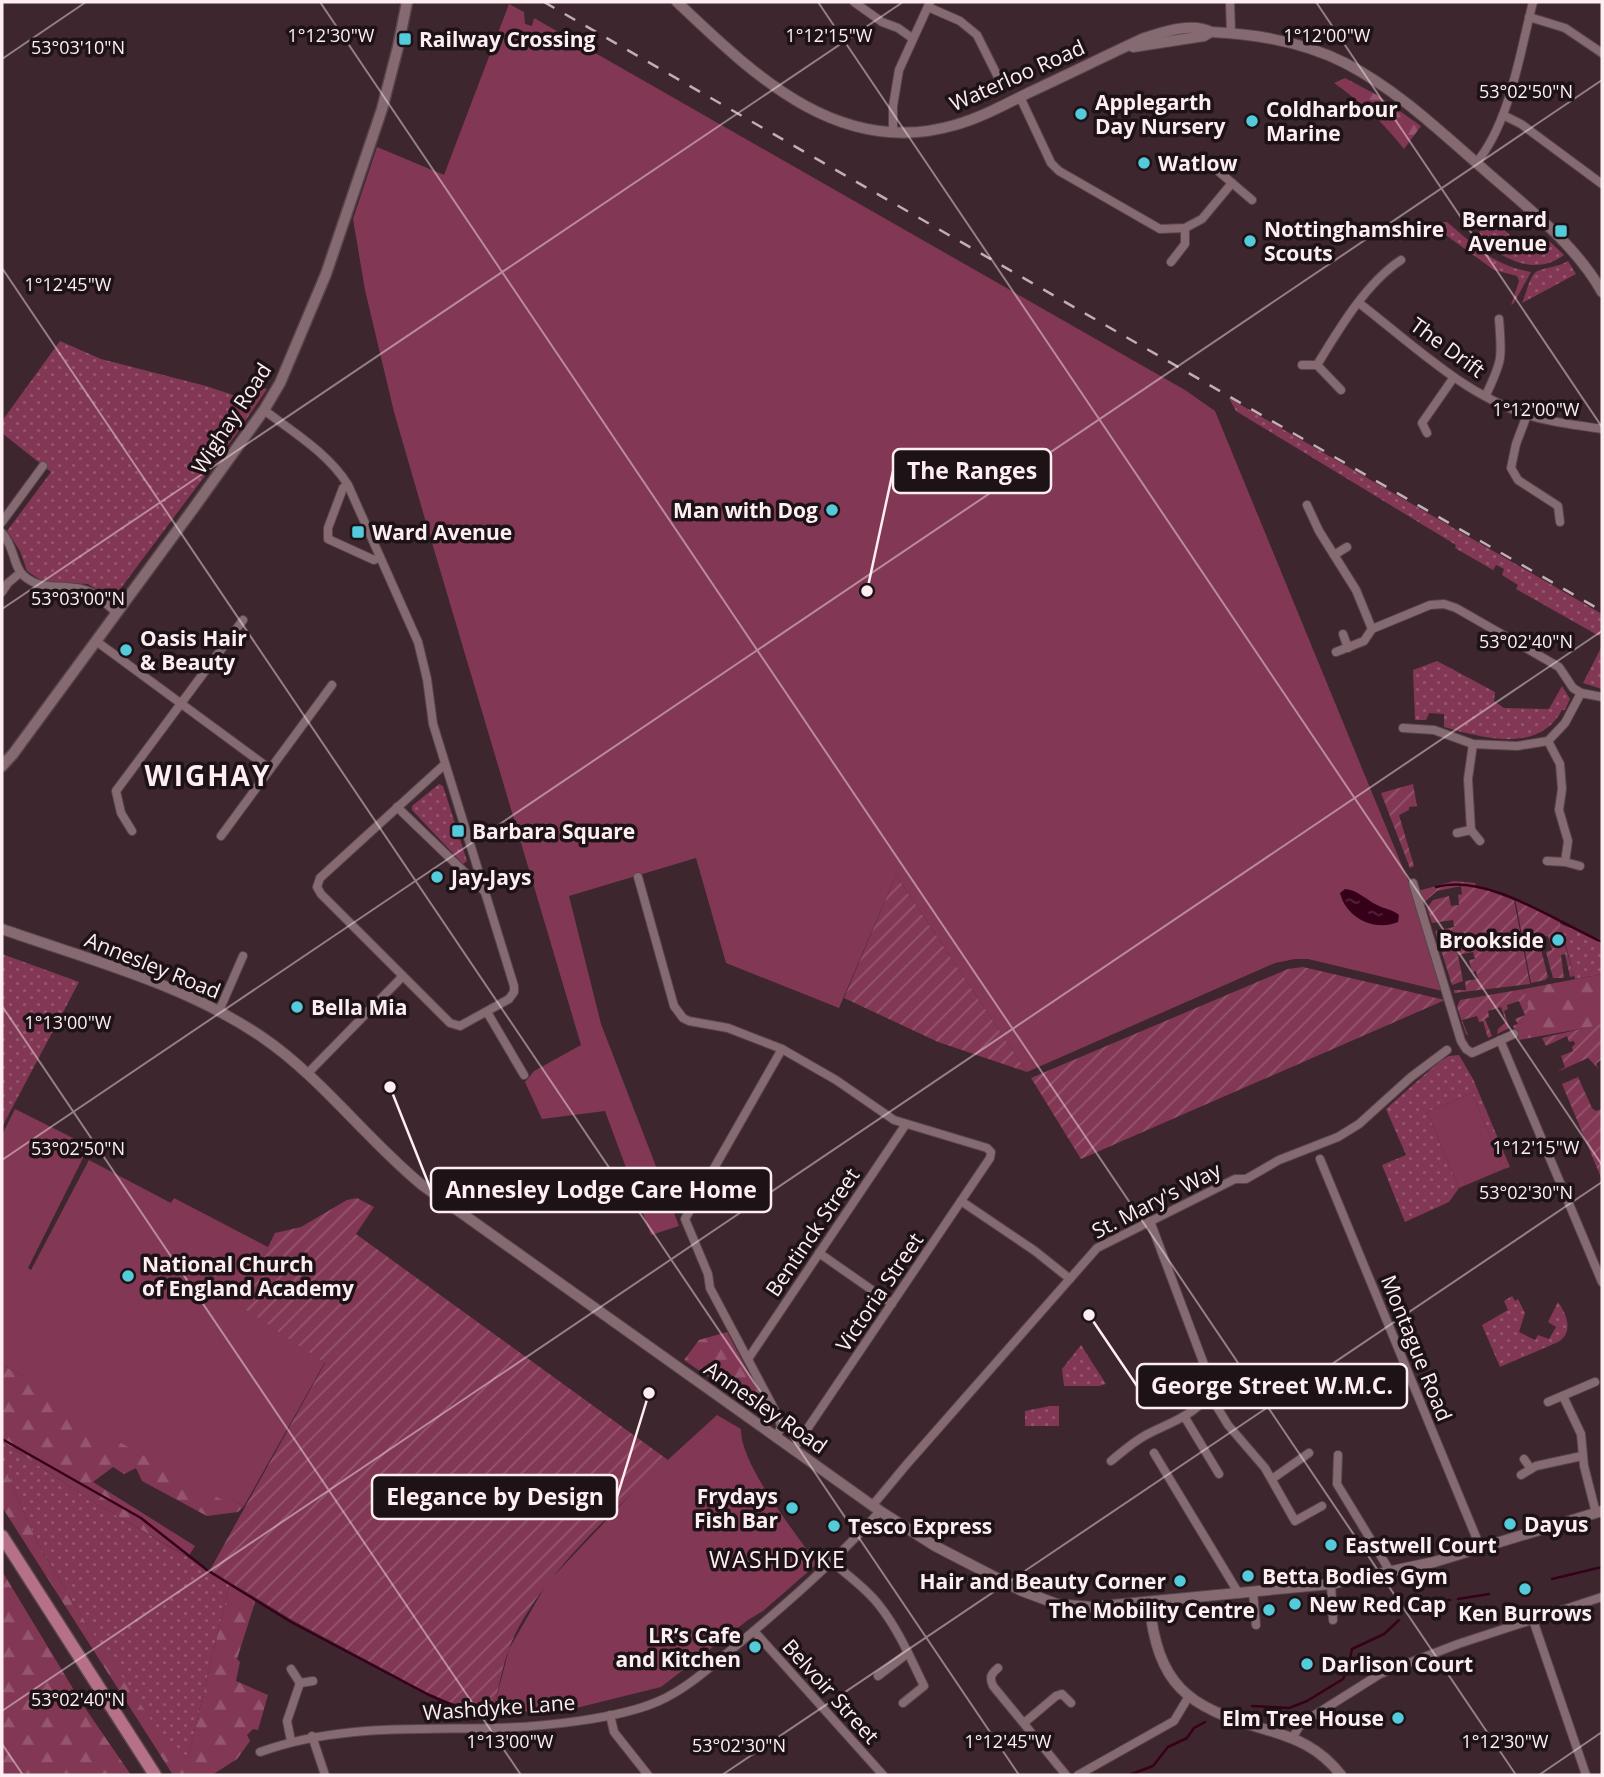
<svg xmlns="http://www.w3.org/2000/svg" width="1604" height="1777" font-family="'Open Sans',sans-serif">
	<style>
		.grass { fill: url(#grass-dots) }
		.forest { fill: url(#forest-firs) }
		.park { fill: #823855 }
		.garden { fill: url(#garden-furrows) }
		.water { fill: url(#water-ripples) }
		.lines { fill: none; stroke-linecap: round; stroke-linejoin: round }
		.stream { stroke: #37001a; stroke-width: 2.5 }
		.minor-casing { stroke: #58454b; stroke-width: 10 }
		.tertiary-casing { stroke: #58454b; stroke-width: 12 }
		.secondary-casing { stroke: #58454b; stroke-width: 13 }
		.primary-casing { stroke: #58454b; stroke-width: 15 }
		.minor { stroke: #856a72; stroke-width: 8 }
		.tertiary { stroke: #856a72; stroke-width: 10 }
		.secondary { stroke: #856a72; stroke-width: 10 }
		.primary { stroke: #b67189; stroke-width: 12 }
		.rail { stroke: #c1afb4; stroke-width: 2.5; stroke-dasharray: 12 12; stroke-linecap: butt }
		.ticks { fill: none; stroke: #feeef2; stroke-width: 2; stroke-opacity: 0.45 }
		.poi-dot { fill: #53cbdb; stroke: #1d1316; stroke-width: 2.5 }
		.labels { text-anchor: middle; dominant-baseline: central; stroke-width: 7; stroke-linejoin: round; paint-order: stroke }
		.poi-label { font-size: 21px; font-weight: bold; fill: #feeef2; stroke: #1d1316; text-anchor: start }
		.street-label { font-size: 21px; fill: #feeef2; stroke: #1d1316 }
		.neighbourhood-label { font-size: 23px; letter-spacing: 2px; fill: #feeef2; stroke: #1d1316 }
		.district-label { font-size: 28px; font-weight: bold; letter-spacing: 2px; fill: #feeef2; stroke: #1d1316 }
		.ticks-label { font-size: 18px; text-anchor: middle; fill: #feeef2; stroke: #1d1316; stroke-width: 7; stroke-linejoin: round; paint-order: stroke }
		.leader { fill: none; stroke: #feeef2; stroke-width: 2.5 }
		.callout-dot { fill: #feeef2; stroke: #1d1316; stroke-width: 2.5 }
		.callout { fill: #1d1316; stroke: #feeef2; stroke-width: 2.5 }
		.callout-label { font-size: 23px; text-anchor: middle; font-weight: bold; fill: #feeef2 }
	</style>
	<defs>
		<pattern id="grass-dots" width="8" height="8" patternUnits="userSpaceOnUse" patternTransform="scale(1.75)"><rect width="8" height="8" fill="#823855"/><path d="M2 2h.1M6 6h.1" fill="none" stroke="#95556e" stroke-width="1.8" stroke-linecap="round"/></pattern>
		<pattern id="forest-firs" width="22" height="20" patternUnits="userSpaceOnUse" patternTransform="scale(1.75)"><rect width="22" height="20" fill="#823855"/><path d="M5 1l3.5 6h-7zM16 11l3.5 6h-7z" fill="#95556e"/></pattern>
		<pattern id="garden-furrows" width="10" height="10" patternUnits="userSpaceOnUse" patternTransform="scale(1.75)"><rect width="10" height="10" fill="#823855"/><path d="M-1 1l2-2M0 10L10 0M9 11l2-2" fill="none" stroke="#95556e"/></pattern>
		<pattern id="water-ripples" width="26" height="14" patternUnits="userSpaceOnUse" patternTransform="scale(1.75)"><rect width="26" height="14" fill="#37001a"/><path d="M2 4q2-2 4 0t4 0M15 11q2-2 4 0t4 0" fill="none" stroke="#55263c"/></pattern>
	</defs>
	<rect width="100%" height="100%" fill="#3d262e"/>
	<!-- grass -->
	<g class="grass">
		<path d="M1492,219l38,34 15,-16 19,18c-31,23 -65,2 -88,-20z"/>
		<path d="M1443,222h4c29,24 45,43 84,50l-17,31 -3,2 8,-24 -2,-5 -23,-6 -58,-42z"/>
		<path d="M1568,261l8,13 -54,29c4,-8 7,-26 14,-31 5,-4 23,-5 32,-11z"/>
		<path d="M60,341l41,18 105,27 42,14 7,-15 12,4 -30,44 -125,167 -24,-16 -46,-3 -15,-10 -7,-20 -13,-20 44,-59 -49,-39v-12z"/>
		<path d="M1229,398l373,216v15l-3,7 -83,-47 2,-4 -16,-10 2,-6 -8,-4 -3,5 -38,-22 1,-3 -220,-134z"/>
		<path d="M1602,646v43l-19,-6z"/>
		<path d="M1437,661l58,31 -1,9 10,7 45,1 13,-23 8,13 -5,11h-3c-23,44 -79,28 -118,17v-13l-15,-1 -3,7h-11l-2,-50z"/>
		<path d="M439,784l4,2 24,75 -4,3 -51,-54v-4z"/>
		<path d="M1560,924l42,16v34l-27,5z"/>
		<path d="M2,954l77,28 -77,145z"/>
		<path d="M1459,1055l14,24 37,88 -6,2 -32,-76 -45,19 32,76 -10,14 -44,20 -23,-57 24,-10 -20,-46 54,-48 9,-5z"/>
		<path d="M1512,1296l3,5 3,-2 7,14 -6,19 16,8 3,-5 11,4 7,-12 -8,-5 10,-20c9,13 16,30 0,40l-58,25 -18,-42 26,-15 -4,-9z"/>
		<path d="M1081,1345l25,39 -7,2h-35l-2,-17z"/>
		<path d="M1050,1406h9v20h-34v-15z"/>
		<path d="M5,1443l85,57 140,82 -40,168 -4,6 -15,-5 -14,-20 -73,-111 -46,-76 -36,-82v-18z"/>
	</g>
	<!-- forest -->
	<g class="forest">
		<path d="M1345,78l32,17 44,31 -17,23c-20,-26 -43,-47 -70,-66z"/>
		<path d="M1602,974v51l-83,15 -6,-14 17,-8 -6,-29z"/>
		<path d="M727,1332l36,68 5,18 -84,-58 15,-20z"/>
		<path d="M2,1365l20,10 222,131 -6,6 -31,4 -65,-35 -6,-13 -12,6 -11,-7 -20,15 102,64 -7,11 -98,-57 -85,-57 -3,1z"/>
		<path d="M2,1462l36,82 46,76 88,131 14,5 4,-6 40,-168 26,17 -19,60 3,3 -4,19 32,14 -10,35 -5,-1 -6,6 3,6 -13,18 -25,16h-39l-171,-268z"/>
		<path d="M2,1571l81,134 48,70h-129z"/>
	</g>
	<!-- park -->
	<g class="park">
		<path d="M509,4l15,8 1,12 7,2 2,-8 651,372 30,21 195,474 32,106 -134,-32h-13l-20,4 -248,109 -131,-197 -57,133 -113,-45 -30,-105 -127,38 32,128 78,202 -28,9 -46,-124 -63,8 -17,-37 9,-11 47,-26 -154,-519 -33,-114 -29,-122 -12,-71 24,-72 67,28z"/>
		<path d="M1472,1093l32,76 -45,19 -32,-76z"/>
		<path d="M15,1109l74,37 -61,122 3,2 58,-110 82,43 3,-5 94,49 -28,58 85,57 -81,144 -12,-7 -8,2 -140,-79 -62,-47 -20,-10v-230z"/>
		<path d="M717,1415l24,14c-1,36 55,104 76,135l-54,47 -15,9 -87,67 -93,23 -31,3 -43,-6 15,-58 38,-66 90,-95z"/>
	</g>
	<!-- garden -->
	<g class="garden">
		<path d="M1413,784l4,22 -8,1v3l-10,5 15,51 -4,2 -29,-75z"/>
		<path d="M896,875l131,197 -89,-30 -94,-44z"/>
		<path d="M1454,881l21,2 1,3 38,14 16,84 -76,9v-3h12l-1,-9 13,-2 -2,-8 -4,1 -3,-12 6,-1 -2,-7 -15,3 5,26 -11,4 -17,-54 19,-4 -1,-7 -21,3 -5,-15 6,-8 16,-4 2,10 8,-1 -1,-10 4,-1 -1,-8 -24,5 -15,13 -4,-13z"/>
		<path d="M1515,898l45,24 2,10 -11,3 3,13 11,-3 9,31 -4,1 -5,-23 -4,1 3,23h-11l-7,-26 6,-2 -4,-14 -10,2 10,39 -3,3 -14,3z"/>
		<path d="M1303,967l142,33 -364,159 -50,-81 257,-109z"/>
		<path d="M1524,989l7,29 -13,6 -3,-5 10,-4 -6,-14 -12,4 1,4 -4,2 5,17 -12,6 1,-5 8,-7 -5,-15 -13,4 1,6 -4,2 7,17 -4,2 -5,-17 -4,1 -2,-6 -15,4 6,15 -2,-1 -9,-27 3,-7z"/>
		<path d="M1602,1024v35l-6,5 3,5 -11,-11 -31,14 8,-5 -4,-11 12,-5 -1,-4 3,-3 -1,-3 -5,1 -2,-6 -21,10 -4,-8z"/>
		<path d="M1578,1077l14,31 4,3 6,-2v71l-40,-96z"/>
		<path d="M357,1198l17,9 -18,27 312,226c-52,48 -135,123 -159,189 -7,18 -10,39 -15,58l-2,-1 -2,8 -51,-15 -147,-79 -82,-50 115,-207 -86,-58 36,-72 26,-6 46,-27z"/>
	</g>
	<!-- water -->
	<path class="water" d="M1345,889c13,1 20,10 32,16 7,4 15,4 22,10l-1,7c-23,10 -52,-4 -58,-29z"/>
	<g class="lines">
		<!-- stream -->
		<g class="stream">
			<path d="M1436,887c51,-14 119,34 166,55"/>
			<path d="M2,1439l139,79 66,52 84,52 136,72 46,20"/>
			<path d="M1552,1579l50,-12"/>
			<path d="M1458,1599l31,-5"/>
			<path d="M1440,1601l10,-1"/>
			<path d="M1252,1706l37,2 18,-7 36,-22 5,-10 4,-20 32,-15 15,-14"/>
			<path d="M1129,1775l24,-9 15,-19 19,-9 7,-10 11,-6"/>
		</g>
		<!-- minor casing -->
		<g class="minor-casing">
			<g id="minor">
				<path d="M854,2l28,20 16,6 14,10"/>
				<path d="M1230,2l1,31"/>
				<path d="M928,7l32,14 17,14 25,50"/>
				<path d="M1529,17l36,11 37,25"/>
				<path d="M1020,97l31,66 8,8 101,58 25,-1 17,-9 30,-36"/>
				<path d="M1503,115l18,9 81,60"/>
				<path d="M893,133v-27l6,-36 31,-68"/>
				<path d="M1476,163c34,-40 44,-111 57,-161"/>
				<path d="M1218,171l34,29"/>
				<path d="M1171,262l14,-18v-16"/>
				<path d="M1359,303c52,40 105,92 169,112 24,8 50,10 74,14"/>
				<path d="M1302,365h15"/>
				<path d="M1341,390l-24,-25c22,-36 49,-82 84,-105"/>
				<path d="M1486,395c17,-36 16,-37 13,-76"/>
				<path d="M264,410c30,23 64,43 84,75l70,157 9,37 6,45 81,262v6l-5,7 -49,27 -10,-3 -129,-129 -4,-7 3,-9 125,-114"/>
				<path d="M1527,415l-11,29 -5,24 7,12 40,26 2,16"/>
				<path d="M1427,433l-5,-10 32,-46"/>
				<path d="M348,485l-5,3 -15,40v11l46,21 6,-3"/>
				<path d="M1307,505l12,26 37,59 16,39"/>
				<path d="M2,522l41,-56"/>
				<path d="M2,533c13,14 11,34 22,43 17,15 37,8 57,13 13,2 26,16 36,24"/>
				<path d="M1334,555l13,-8"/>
				<path d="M2,592l6,-9 12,-10"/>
				<path d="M1343,634l5,14"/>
				<path d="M96,641l174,128"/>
				<path d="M1336,652l28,-11 8,-12 58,-24 14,-1 12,4 103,59 14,21 8,5 21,4"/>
				<path d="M1403,728l31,2 39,14 44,2 31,-5 17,-18 16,-30"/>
				<path d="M1548,741l12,23 2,25 -3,21 9,31 -3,21"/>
				<path d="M397,807l86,83"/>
				<path d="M1471,830l-3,-51 5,-35"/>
				<path d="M132,831l-11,-18 -5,-22 127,-171"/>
				<path d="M1457,833l14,-3 9,11"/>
				<path d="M221,836l111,-151"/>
				<path d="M1547,861l18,1 15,4"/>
				<path d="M638,877l36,129 9,12 6,3 39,7 54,21 54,31 58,40 93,28 4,4 -1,6 -197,292"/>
				<path d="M1413,883l48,158 5,8 6,4 42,-19"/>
				<path d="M219,1011l24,-55"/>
				<path d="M487,1012l37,63"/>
				<path d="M1500,1040l102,242"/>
				<path d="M307,1074l96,-98"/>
				<path d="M1320,1159l161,390"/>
				<path d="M961,1201l74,50 35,28"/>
				<path d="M819,1253l73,51"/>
				<path d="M748,1359l158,-235"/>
				<path d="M1563,1396l18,38 3,32 12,47"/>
				<path d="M1206,1397l8,5 14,23 37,43 30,53 27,-15"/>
				<path d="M1548,1402l47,-20"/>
				<path d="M1184,1416l35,58"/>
				<path d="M776,1438l5,-11 -2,-9 -69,-130 -2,-14 -23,-55 97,-170"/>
				<path d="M1154,1453l85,141"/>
				<path d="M1338,1455l-1,29 54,89"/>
				<path d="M1524,1459l7,10"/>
				<path d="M1111,1461c11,-9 22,-19 35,-26 25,-14 68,-23 62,-60l-58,-154"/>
				<path d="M1521,1475l15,-9 46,-10"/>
				<path d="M1272,1479l37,-26"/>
				<path d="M872,1506l35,-42 190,-216 138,-69h11l33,-19 59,-23 21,-13 52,-47 36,-27"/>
				<path d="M831,1561c16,14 35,27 48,44 19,24 32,54 45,81l-21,17"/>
				<path d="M1331,1584l2,36"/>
				<path d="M1253,1592l3,33"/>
				<path d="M1533,1620l53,155"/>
				<path d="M754,1631l129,144"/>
				<path d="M998,1668c-7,6 -9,9 -5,18l73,89"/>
				<path d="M291,1669l9,14 13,-2"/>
				<path d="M878,1676l30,-23"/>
				<path d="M610,1715l4,17 34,43"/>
				<path d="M1024,1723l32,-27 6,-2 9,9"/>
				<path d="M312,1736l13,39"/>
				<path d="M1293,1737l6,-10 11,-9 70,-44 78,-30 144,-47"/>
				<path d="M291,1741l-4,-20 13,-38"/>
				<path d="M260,1752c77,-28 155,-22 236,-24 44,-1 123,-9 163,-27 29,-13 52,-35 77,-55 50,-42 101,-86 144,-135"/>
				<path d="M1078,1775l96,-54 15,-25"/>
			</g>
		</g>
		<!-- tertiary casing -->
		<g class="tertiary-casing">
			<g id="tertiary">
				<path d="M677,2c77,73 162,157 278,123 25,-7 49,-20 73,-32 39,-18 77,-37 116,-55 20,-6 48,-16 67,-6 45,2 93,10 134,31 53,27 98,71 143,110 40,35 88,72 114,119"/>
				<path d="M1133,47l71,-11 7,-4"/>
				<path d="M2,929c88,31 182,55 260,108 60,41 104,102 160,148l458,326 55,35 87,45 35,13 34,3 240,-23 103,-22 168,-51"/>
				<path d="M1149,1602c9,84 37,104 115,127 32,9 56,19 77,46"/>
			</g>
		</g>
		<!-- secondary casing -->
		<g class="secondary-casing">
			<path id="secondary" d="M2,766l11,-12 180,-245 71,-99 16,-27 46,-109 56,-165 16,-62 9,-45"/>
		</g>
		<!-- primary casing -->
		<g class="primary-casing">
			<path id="primary" d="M2,1536l153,239"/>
		</g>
		<!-- minor -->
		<use href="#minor" class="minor"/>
		<!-- tertiary -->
		<use href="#tertiary" class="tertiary"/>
		<!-- secondary -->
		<use href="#secondary" class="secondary"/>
		<!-- primary -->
		<use href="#primary" class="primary"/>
		<!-- rail -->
		<path class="rail" d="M544,2l1058,609"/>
	</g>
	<!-- ticks -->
	<path class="ticks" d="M320,2l1196,1773M818,2l784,1163M1316,2l286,425M2,59l84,-57M2,268l1017,1507M2,609l901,-607M2,1006l519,769M2,1160l1600,-1080M2,1711l1600,-1080M2,1744l21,31M722,1775l880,-593M1539,1775l63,-43"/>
	<!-- markers -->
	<g class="poi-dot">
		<rect x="398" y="32" width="14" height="14" rx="3.5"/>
		<circle cx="1081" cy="114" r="7"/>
		<circle cx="1252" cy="121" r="7"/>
		<circle cx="1144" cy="163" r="7"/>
		<rect x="1554" y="224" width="14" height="14" rx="3.5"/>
		<circle cx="1250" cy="241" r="7"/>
		<circle cx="832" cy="510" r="7"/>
		<rect x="351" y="525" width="14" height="14" rx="3.5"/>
		<circle cx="126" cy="650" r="7"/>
		<rect x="451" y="824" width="14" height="14" rx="3.5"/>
		<circle cx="437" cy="877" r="7"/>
		<circle cx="1558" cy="940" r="7"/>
		<circle cx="297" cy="1007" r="7"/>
		<circle cx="128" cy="1276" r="7"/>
		<circle cx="792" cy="1508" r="7"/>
		<circle cx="1510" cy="1524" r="7"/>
		<circle cx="834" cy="1526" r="7"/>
		<circle cx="1331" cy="1545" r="7"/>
		<circle cx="1248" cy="1576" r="7"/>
		<circle cx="1180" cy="1581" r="7"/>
		<circle cx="1525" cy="1589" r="7"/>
		<circle cx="1295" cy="1604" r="7"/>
		<circle cx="1269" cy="1610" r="7"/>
		<circle cx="755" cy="1647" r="7"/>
		<circle cx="1307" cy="1664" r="7"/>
		<circle cx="1398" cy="1718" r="7"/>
	</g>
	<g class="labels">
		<!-- poi labels -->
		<g class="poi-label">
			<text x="419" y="39">Railway Crossing</text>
			<text x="1095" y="102">Applegarth<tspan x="1095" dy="24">Day Nursery</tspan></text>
			<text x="1266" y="109">Coldharbour<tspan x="1266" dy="24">Marine</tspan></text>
			<text x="1158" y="163">Watlow</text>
			<text x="1547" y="219" text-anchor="end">Bernard<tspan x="1547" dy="24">Avenue</tspan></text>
			<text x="1264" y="229">Nottinghamshire<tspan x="1264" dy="24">Scouts</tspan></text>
			<text x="818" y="510" text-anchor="end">Man with Dog</text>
			<text x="372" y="532">Ward Avenue</text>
			<text x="140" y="638">Oasis Hair<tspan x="140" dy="24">&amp; Beauty</tspan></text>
			<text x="472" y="831">Barbara Square</text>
			<text x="451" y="877">Jay-Jays</text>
			<text x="1544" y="940" text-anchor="end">Brookside</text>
			<text x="311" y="1007">Bella Mia</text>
			<text x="142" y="1264">National Church<tspan x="142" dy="24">of England Academy</tspan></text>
			<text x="778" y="1496" text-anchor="end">Frydays<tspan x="778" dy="24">Fish Bar</tspan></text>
			<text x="1524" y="1524">Dayus</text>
			<text x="848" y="1526">Tesco Express</text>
			<text x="1345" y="1545">Eastwell Court</text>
			<text x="1262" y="1576">Betta Bodies Gym</text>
			<text x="1166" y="1581" text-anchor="end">Hair and Beauty Corner</text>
			<text x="1309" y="1604">New Red Cap</text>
			<text x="1255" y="1610" text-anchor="end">The Mobility Centre</text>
			<text x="1525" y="1613" text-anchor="middle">Ken Burrows</text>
			<text x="741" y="1635" text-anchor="end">LR’s Cafe<tspan x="741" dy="24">and Kitchen</tspan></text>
			<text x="1321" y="1664">Darlison Court</text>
			<text x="1384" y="1718" text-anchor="end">Elm Tree House</text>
		</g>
		<!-- street labels -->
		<g class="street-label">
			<text transform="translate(1017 75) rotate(-24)">Waterloo Road</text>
			<text transform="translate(1448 347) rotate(36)">The Drift</text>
			<text transform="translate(231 418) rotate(-57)">Wighay Road</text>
			<text transform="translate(153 965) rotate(22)">Annesley Road</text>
			<text transform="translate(1156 1200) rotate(-27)">St. Mary's Way</text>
			<text transform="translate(812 1232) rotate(-56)">Bentinck Street</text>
			<text transform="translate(879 1292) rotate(-56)">Victoria Street</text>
			<text transform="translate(1417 1348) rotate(68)">Montague Road</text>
			<text transform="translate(766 1407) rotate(35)">Annesley Road</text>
			<text transform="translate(831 1691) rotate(48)">Belvoir Street</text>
			<text transform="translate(499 1707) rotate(-4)">Washdyke Lane</text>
		</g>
		<!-- neighbourhood labels -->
		<g class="neighbourhood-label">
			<text x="778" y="1559">WASHDYKE</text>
		</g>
		<!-- district labels -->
		<g class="district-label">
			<text x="208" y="775">WIGHAY</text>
		</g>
	</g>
	<g class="ticks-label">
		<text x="331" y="42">1°12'30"W</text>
		<text x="829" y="42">1°12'15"W</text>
		<text x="1327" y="42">1°12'00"W</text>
		<text x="78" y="54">53°03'10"N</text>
		<text x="1526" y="98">53°02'50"N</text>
		<text x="68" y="291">1°12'45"W</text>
		<text x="1536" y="416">1°12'00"W</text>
		<text x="78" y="605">53°03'00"N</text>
		<text x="1526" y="648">53°02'40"N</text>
		<text x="68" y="1029">1°13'00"W</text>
		<text x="1536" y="1154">1°12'15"W</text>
		<text x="78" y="1155">53°02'50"N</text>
		<text x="1526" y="1199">53°02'30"N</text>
		<text x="78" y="1706">53°02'40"N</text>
		<text x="510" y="1748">1°13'00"W</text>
		<text x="1008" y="1748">1°12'45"W</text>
		<text x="1505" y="1748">1°12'30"W</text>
		<text x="739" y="1752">53°02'30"N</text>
	</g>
	<!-- callouts -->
	<path class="leader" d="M867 591L893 471M390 1087L431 1190M1089 1315L1137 1386M649 1393L617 1497"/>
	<g class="callout-dot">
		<circle cx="867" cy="591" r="7"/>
		<circle cx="390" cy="1087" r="7"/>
		<circle cx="1089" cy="1315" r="7"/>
		<circle cx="649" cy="1393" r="7"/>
	</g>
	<g class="callout">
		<rect x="893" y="449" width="158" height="44" rx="7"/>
		<rect x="431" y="1168" width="340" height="44" rx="7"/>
		<rect x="1137" y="1364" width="270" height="44" rx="7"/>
		<rect x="372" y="1475" width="245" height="44" rx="7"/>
	</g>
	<g class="callout-label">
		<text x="972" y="479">The Ranges</text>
		<text x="601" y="1198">Annesley Lodge Care Home</text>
		<text x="1272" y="1394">George Street W.M.C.</text>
		<text x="495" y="1505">Elegance by Design</text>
	</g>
	<!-- border -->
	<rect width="1604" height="1777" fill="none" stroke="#feeef2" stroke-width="7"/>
</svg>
